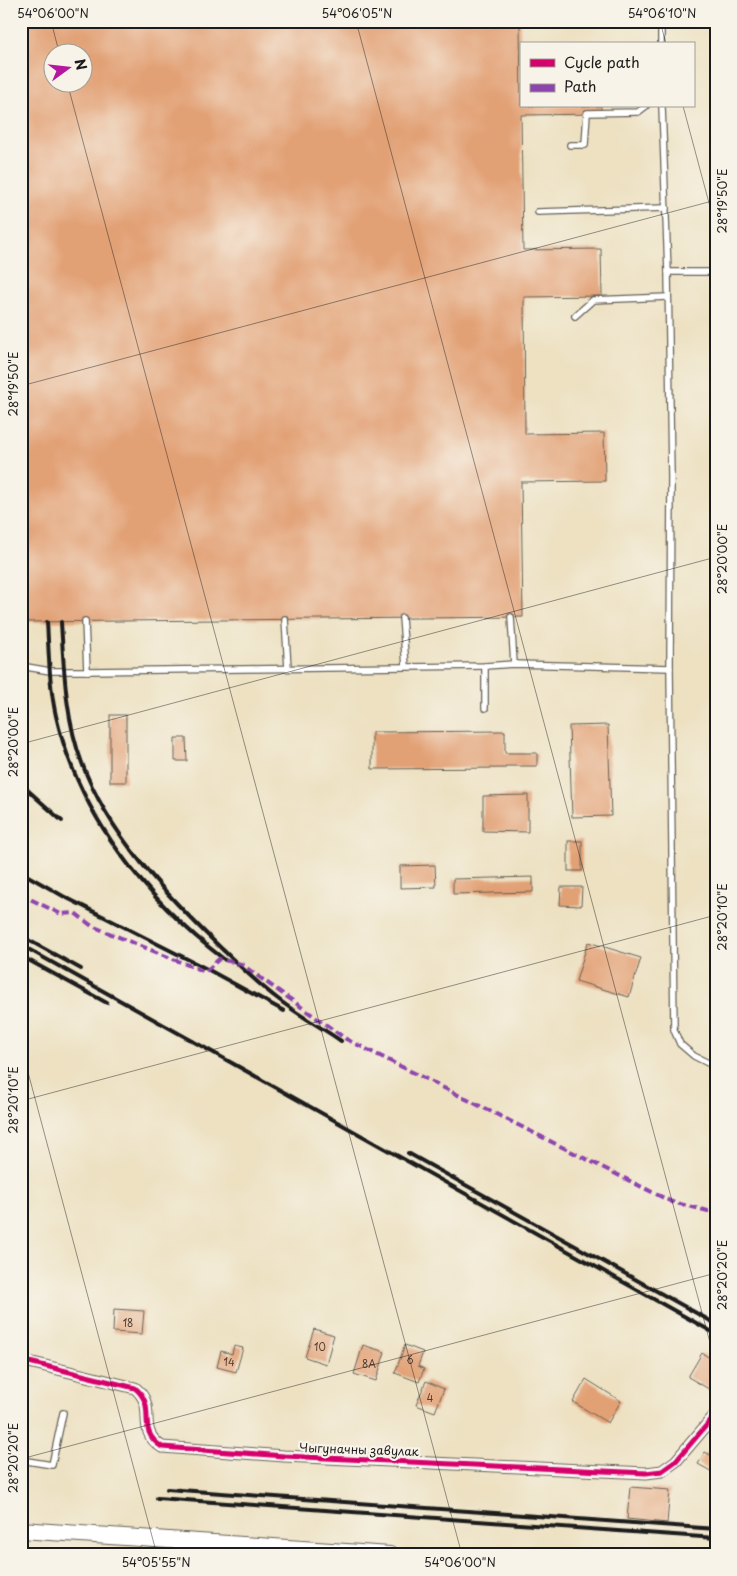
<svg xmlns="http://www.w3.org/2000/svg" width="737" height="1576" font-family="'Playpen Sans',sans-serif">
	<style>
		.building { fill: #e2a075; fill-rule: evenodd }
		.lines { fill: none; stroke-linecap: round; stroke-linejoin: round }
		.lane-casing { stroke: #656156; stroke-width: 8 }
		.street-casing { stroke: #656156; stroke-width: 13 }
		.secondary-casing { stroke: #656156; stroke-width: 18 }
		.lane { stroke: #fff; stroke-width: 5.5 }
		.street { stroke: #fff; stroke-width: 11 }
		.secondary { stroke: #fff; stroke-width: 16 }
		.rail { stroke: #1c1c1c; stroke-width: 4 }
		.quiet { stroke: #8e44ad; stroke-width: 4; stroke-dasharray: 8 4; stroke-linecap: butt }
		.cycleway-casing { stroke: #f7f3e8; stroke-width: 8 }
		.cycleway { stroke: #d6006c; stroke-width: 5 }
		.ticks { fill: none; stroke: #1c1c1c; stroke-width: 1; stroke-opacity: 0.45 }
		.labels { text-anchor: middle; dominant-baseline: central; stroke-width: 4.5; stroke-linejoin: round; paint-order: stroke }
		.number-label { font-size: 10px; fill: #4e3d32 }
		.street-label { font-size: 12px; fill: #1c1c1c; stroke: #f7f3e8 }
		.neatline { fill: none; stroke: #1c1c1c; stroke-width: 2 }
		.ticks-label { font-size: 12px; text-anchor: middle; fill: #1c1c1c }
	</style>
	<rect width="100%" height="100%" fill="#f7f3e8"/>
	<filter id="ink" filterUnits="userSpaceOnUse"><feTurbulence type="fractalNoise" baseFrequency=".02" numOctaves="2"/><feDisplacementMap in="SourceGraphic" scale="10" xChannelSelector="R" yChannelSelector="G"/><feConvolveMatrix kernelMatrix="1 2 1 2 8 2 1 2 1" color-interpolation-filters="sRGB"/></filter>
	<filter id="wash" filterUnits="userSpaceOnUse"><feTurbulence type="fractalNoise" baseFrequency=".0096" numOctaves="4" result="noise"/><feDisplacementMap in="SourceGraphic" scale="20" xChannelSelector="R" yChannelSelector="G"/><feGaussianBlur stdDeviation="1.12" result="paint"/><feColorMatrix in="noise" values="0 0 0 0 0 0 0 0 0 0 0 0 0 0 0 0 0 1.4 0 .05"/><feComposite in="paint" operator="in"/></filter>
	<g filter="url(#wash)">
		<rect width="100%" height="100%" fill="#ede1c2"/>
		<g id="blocks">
			<!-- building -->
			<g class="building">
				<path d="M21,21h499l1,85h80v8l-80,1 2,135 78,-1 1,47 -78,1 1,137 79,-1 1,48 -84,1 2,135 -502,5zM52,52h30v30h-30z"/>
				<rect x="110" y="715" width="16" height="67"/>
				<path d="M608,725l3,91 -39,1 -3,-91z"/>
				<path d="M505,731v22h32v13h-31v2l-134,1v-37z"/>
				<path d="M175,738h11l1,23h-12z"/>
				<path d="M528,795v37l-45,-1v-35z"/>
				<rect x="568" y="841" width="14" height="30"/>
				<path d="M435,865l1,22 -36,1v-22z"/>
				<path d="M533,877v15l-80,2v-15z"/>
				<path d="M561,887h21l-1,19 -21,-1z"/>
				<path d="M588,942l53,16 -12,39 -53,-16z"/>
				<path d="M114,1309l30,2 -2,23 -29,-2z"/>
				<path d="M314,1329l20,6 -8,29 -21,-7z"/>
				<path d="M363,1345l22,7 -9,29 -22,-7z"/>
				<path d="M405,1345l18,7 -5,14 6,3 -5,13 -24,-9z"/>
				<path d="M234,1346l9,2 -7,24 -19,-5 4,-16 11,3z"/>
				<path d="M702,1353l14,9v31l-28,-16z"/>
				<path d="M586,1379l35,22 -13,22 -35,-21z"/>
				<path d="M426,1381l18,8 -9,23 -19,-7z"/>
				<path d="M705,1452l11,6v16l-18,-10z"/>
				<path d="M630,1487l40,3 -3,33 -40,-4z"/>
			</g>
		</g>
	</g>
	<g filter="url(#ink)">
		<use href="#blocks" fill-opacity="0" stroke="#656156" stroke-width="1"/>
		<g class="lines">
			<!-- lane casing -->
			<g class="lane-casing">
				<g id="lane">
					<path d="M661,21v23"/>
					<path d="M662,106l6,166 3,205 -1,191 4,362 6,14 14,12 22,11"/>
					<path d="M570,145h15l2,-32 51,-1 8,-6"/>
					<path d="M538,212l128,-4"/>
					<path d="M668,272h48"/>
					<path d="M575,316l18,-16 75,-3"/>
					<path d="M511,617l3,47"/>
					<path d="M402,618l4,48"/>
					<path d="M285,619l3,49"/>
					<path d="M85,621l2,50"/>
					<path d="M21,666l29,5h37l398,-5 29,-2 156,4"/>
					<path d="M485,708v-42"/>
					<path d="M21,1460l31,5 11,-52"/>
				</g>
			</g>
			<!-- street casing -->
			<g class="street-casing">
				<path id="street" d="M21,1360l114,28c24,20 -1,41 27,59l122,9 362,17 16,-2 14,-10 40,-47"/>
			</g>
			<!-- secondary casing -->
			<g class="secondary-casing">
				<path id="secondary" d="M21,1530l369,25"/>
			</g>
			<!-- lane -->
			<use href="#lane" class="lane"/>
			<!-- street -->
			<use href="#street" class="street"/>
			<!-- secondary -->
			<use href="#secondary" class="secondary"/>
			<!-- rail -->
			<g class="rail">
				<path d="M47,622c2,31 2,63 9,94 23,99 89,183 169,244"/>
				<path d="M61,622c3,47 4,96 21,141 26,71 86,134 140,186 18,17 36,35 56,50 20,16 43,28 63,42"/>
				<path d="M21,784l41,37"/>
				<path d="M21,872l42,24 144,73 77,42"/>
				<path d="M21,936l60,33"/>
				<path d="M21,945l695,389"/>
				<path d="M21,956l86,47"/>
				<path d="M408,1153l308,171"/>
				<path d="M167,1489l549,40"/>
				<path d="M157,1498l559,40"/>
			</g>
			<!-- quiet -->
			<path class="quiet" d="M21,893l11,7 29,14 14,-1 17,13 113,46 14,-13 22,5 105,75 326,163 36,9 8,-1"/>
			<!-- cycleway casing -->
			<g class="cycleway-casing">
				<path id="cycleway" d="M21,1360l114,28c24,20 -1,41 27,59l122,9 362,17 16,-2 14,-10 40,-47"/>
			</g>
			<!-- cycleway -->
			<use href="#cycleway" class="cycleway"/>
		</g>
	</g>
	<!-- ticks -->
	<path class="ticks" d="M51,21l8,31M356,21l360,1344M660,21l6,23M21,28l25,-7M67,82l395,1473M683,106l33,123M21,386l695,-186M21,744l695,-187M21,1046l136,509M21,1101l695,-186M21,1459l695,-186"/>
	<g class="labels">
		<!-- number labels -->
		<g class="number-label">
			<text x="128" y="1322">18</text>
			<text x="320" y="1346">10</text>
			<text x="410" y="1359">6</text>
			<text x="229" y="1361">14</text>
			<text x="369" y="1363">8А</text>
			<text x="430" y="1397">4</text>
		</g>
		<!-- street labels -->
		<g class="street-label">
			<text transform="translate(359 1449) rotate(2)">Чыгуначны завулак</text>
		</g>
	</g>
	<!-- margin -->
	<rect width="737" height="1576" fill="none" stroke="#f7f3e8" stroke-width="55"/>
	<!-- legend -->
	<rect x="520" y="42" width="175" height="65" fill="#f7f3e8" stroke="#9f9d96"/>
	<rect x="530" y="59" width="25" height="8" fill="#d6006c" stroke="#9f9d96"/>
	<text x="564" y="68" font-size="15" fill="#1c1c1c">Cycle path</text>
	<rect x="530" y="84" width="25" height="8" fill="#8e44ad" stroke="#9f9d96"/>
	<text x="564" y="92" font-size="15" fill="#1c1c1c">Path</text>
	<!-- north arrow -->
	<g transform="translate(68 68) rotate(75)"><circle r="24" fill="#f7f3e8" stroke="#9f9d96"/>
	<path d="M0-4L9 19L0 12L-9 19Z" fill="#b5179e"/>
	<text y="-8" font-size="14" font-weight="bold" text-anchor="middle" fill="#1c1c1c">N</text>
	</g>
	<rect x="28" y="28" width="682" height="1520" class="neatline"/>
	<g class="ticks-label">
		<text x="53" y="18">54°06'00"N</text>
		<text x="357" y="18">54°06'05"N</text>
		<text x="662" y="18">54°06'10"N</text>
		<text transform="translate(723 201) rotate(-90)" y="4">28°19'50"E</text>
		<text transform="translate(14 384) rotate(-90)" y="4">28°19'50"E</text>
		<text transform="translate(723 559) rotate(-90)" y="4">28°20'00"E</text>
		<text transform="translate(14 742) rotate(-90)" y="4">28°20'00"E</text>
		<text transform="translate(723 917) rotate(-90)" y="4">28°20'10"E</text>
		<text transform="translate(14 1100) rotate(-90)" y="4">28°20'10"E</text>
		<text transform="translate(723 1275) rotate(-90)" y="4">28°20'20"E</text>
		<text transform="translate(14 1458) rotate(-90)" y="4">28°20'20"E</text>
		<text x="156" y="1567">54°05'55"N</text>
		<text x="460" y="1567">54°06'00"N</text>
	</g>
</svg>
